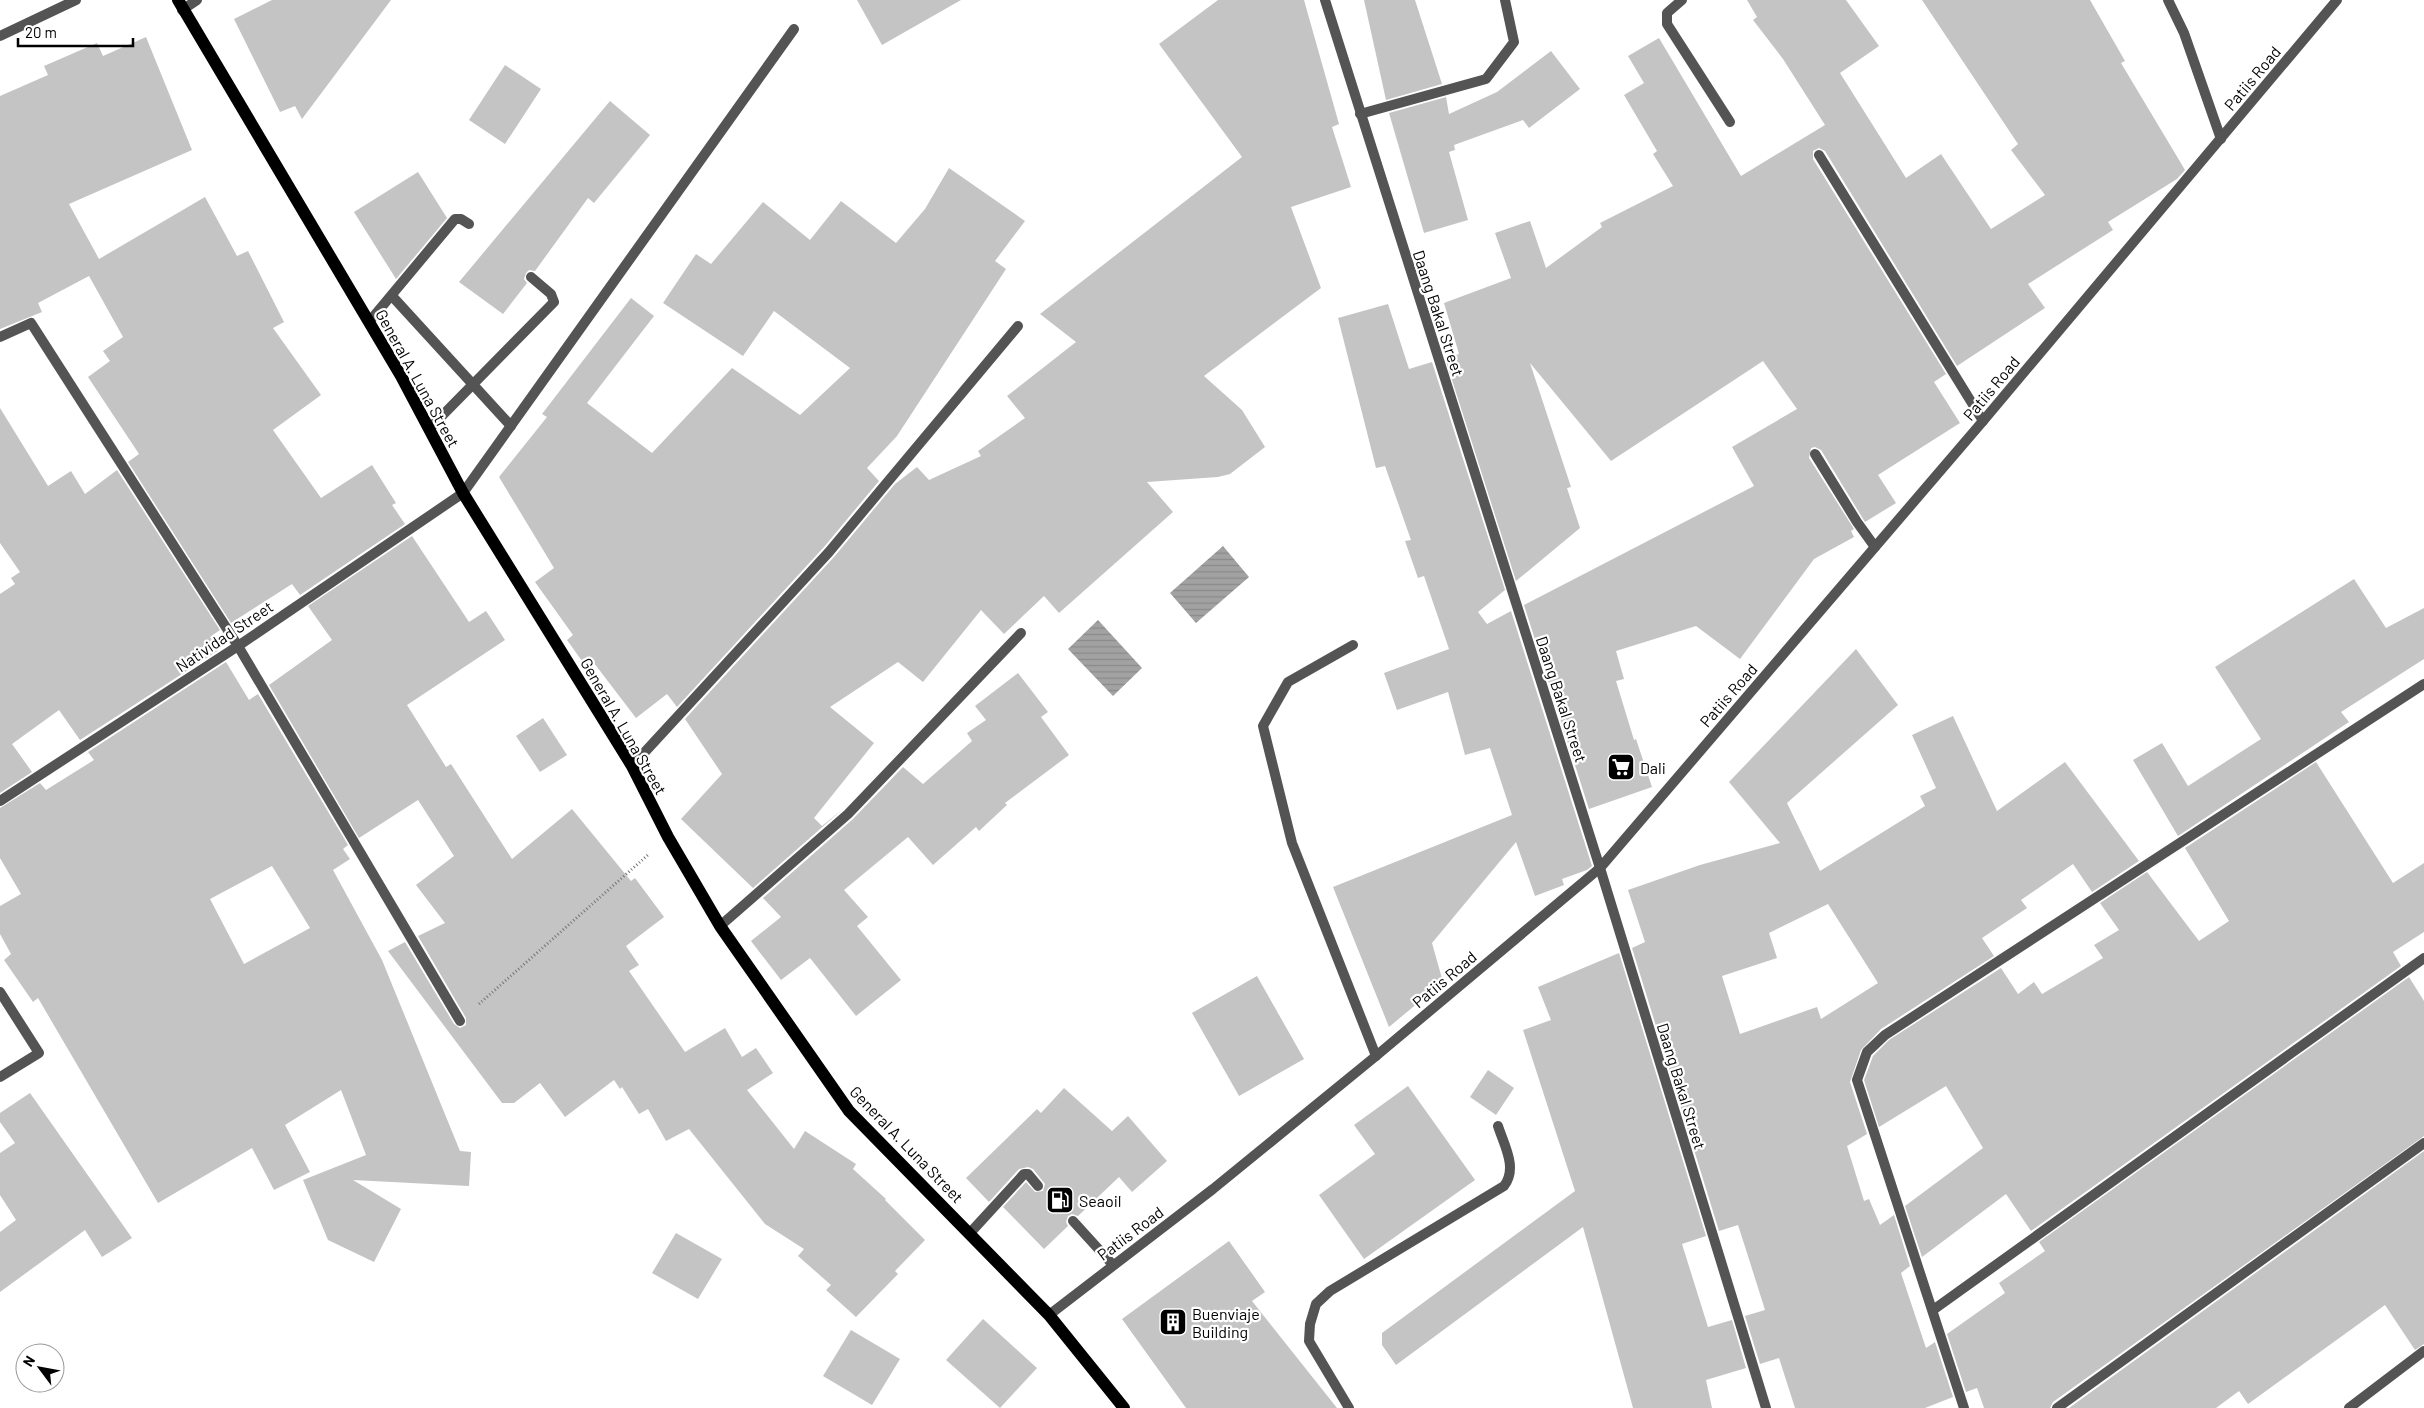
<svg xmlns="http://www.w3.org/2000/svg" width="2424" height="1408" font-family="Barlow,sans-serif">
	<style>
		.water { fill: url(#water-rules) }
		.building { fill: #c4c4c4; fill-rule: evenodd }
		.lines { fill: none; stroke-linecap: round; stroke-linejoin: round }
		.path { stroke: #767676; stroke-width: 3; stroke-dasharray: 1 2.5; stroke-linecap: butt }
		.service { stroke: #545454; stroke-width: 10 }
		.minor { stroke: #545454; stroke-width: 10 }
		.tertiary { stroke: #545454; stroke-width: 10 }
		.primary { stroke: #000; stroke-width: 12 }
		.labels { text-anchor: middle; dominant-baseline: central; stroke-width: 4.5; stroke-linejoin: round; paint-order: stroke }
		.street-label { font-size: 16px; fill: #000; stroke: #fff }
		.poi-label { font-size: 16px; fill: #000; stroke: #fff; text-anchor: start }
	</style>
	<defs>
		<pattern id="water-rules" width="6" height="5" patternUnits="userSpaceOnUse" patternTransform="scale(1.25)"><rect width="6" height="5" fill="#a2a2a2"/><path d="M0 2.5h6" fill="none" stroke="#8a8a8a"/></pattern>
	</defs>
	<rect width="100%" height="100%" fill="#fff"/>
	<!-- water -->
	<g class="water">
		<path d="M1223,546l26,31 -53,46 -26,-30z"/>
		<path d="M1098,620l44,48 -29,28 -45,-47z"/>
	</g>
	<!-- building -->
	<g class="building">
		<path d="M272,0h119l-89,119 -7,-13 -15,6 -46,-93z"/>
		<path d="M857,0h104l-79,45z"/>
		<path d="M1218,0h86l35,124 -7,3 19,60 -60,20 30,81 -117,88 38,34 23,37 -35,27 -12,3 -71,5 26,30 -114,101 -15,-17 -40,38 -23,-24 -58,72 -25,-20 -68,45 44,36 -60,75 8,8 22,-18 -91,80 -72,-69 41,-45 -37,-55 149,-162 61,-73 22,-17 12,13 52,-24 -3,-5 47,-33 -18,-22 69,-54 -36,-28 202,-157 -83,-113z"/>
		<path d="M1364,0h51l27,84 -56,16z"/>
		<path d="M1747,0h99l33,46 -39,27 66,105 35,-24 50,75 54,-34 -34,-45 7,-6 -96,-144h168l35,61 -4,2 64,107 -8,9 -69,43 5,8 -85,54 17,24 -88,58 -132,-215 -6,-3 -6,3v8l133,215 -12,8 26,41 -82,52 18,28 -31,19 -44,-72 -6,-3 -4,1 -2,10 45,71 -3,2 3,6 -40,22 -74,100 -44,-33 -80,25 8,28 -8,2 18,59 2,-1 16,48 -63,22 -65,-204 230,-119 -22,-39 65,-38 -34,-48 -152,100 -81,-98 41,124 -4,1 13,40 -64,53 -71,-223 14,-4 -15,-51 67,-25 -16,-45 35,-12 16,47 56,-41 -2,-4 73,-37 -20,-32 4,-3 -33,-56 20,-12 -16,-27 31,-18 82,138 84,-51 -42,-66 -30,-39 4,-3z"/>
		<path d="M146,37l46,113 -123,54 30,55 106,-62 32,59 11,-5 36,71 -11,6 48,67 -48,35 48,68 51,-33 24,38 -4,2 13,19 -105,71 -8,-11 -61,39 -103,-161 11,-8 -51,-77 22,-16 -7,-10 20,-14 -34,-61 -51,27 4,9 -42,17v-233l48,-21 -4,-9 53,-23 6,13z"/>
		<path d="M1551,51l29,38 -51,39 -6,-8 -69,25 1,5 -6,2 19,68 -44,13 -35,-120 57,-16 3,17 48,-22z"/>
		<path d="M505,65l36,24 -36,55 -36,-24z"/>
		<path d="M610,101l40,34 -56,68 -6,-5 -53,73 -6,-1 -3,3 -2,6 3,4 -24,31 -44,-32z"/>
		<path d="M949,168l76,53 -30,40 11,8 -109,167 -30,32 12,13 -55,66 -147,160 -10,-13 -31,24 -42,-55 -7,5 -20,-28 6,-5 -38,-53 19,-14 -55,-91 48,-60 -5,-3 89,-116 23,18 -67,87 65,50 80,-85 68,47 50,-47 -76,-57 -31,45 -80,-53 33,-49 15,10 52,-62 47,38 31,-39 55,42 29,-34z"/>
		<path d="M418,172l29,46 -51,61 -42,-67z"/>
		<path d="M1388,304l21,65 23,-7 73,228 -27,22 9,12 24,-13 81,255 -5,4 -25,9 2,6 -29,11 -19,-54 -84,101 11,39 -54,45 -56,-140 179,-72 -22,-67 -25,7 -17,-63 -51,18 -13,-37 65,-24 -25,-73 -6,2 -13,-37 6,-1 -26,-74 -9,2 -38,-150z"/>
		<path d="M0,408l48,78 23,-15 14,23 32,-24 103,160 -10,7 9,13 -139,90 -21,-30 -47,34 20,28 -32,21v-199l15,-10 -4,-6 9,-6 -20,-29z"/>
		<path d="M412,536l57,86 17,-11 19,29 -98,65 39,62 5,-3 61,95 60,-50 59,72 4,-3 29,39 -38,29 13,19 -10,6 56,81 40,-24 17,29 14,-9 17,25 -26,17 47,59 11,-18 51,33 -3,5 33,30 -1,1 40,40 -30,31 3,3 -42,43 -30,-27 5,-5 -33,-29 6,-7 -39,-25 -76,-95 -23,12 -18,-32 -9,5 -17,-27 -2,2 -6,-9 -49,37 -25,-34 -26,20h-12l-114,-152 17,-9 49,82 6,4 6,-3v-7l-48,-82 27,-13 -29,-38 38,-29 -36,-56 -59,38 -90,-153 63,-45 -24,-34z"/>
		<path d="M2354,579l32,49 38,-20v51l-83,53 8,10 -171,114 -45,-76 29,-17 26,43 73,-47 -46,-72z"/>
		<path d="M1856,649l42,56 -111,98 33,68 105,-65 -5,-10 16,-8 -24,-53 41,-19 44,95 68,-49 74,99 -47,31 -19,-28 -52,36 6,8 -45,30 12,18 -113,73 -20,21 -11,32 17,52 -20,12 17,55 5,-2 11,26 14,-10 16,51 -9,7 25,75 9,-6 18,55 -28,11h-130l-16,-50 -19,6 -15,-48 20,-6 -17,-54 -10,-31 -19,6 -87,-283 13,-6 -17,-52 72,-25 80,-22 -51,-61zM1828,904l50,79 -57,36 -4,-12 -77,27 -18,-58 55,-18 -8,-25z"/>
		<path d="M226,662l23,38 9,-6 90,151 -5,4 7,10 -17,11 49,90 78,191 11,1 -2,34 -116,-6 48,29 -27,53 -46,-22 -25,-60 63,-25 -25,-65 -56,35 25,47 -36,18 -22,-42 -94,55 -120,-205 -5,4 -29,-42 7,-6 -11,-20v-28l21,-12 -21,-36v-50l40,-25 6,7 48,-30 -6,-8zM272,866l38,62 -66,36 -34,-65z"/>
		<path d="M1018,673l30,39 -7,5 28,38 -64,48 2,2 -28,26 -3,-4 -43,38 -25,-28 -64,53 24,27 -11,9 44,54 -45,36 -46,-58 -29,22 -30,-39 30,-24 -18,-19 90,-79 50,-52 20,17 49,-43 -5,-8 19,-13 -11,-14z"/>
		<path d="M543,718l24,37 -27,17 -24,-36z"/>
		<path d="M2316,762l77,121 31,-20v69l-31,20 8,14 -370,265 -25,-37 -84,63 -17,-51 78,-58 -37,-62 -67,41 -15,-47 9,-24 16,-16 112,-72 17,26 16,-12 8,12 61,-36 -9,-13 25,-15 -19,-27 47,-31 52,69 30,-20 -44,-73z"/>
		<path d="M1619,953l87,283 -24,8 26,83 24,-7 14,48 -40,12 6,28h-79l-50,-181 -187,138 -14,-20v-12l193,-142 -52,-161 28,-10 -13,-33z"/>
		<path d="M1257,976l47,83 -65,37 -47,-83z"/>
		<path d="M2409,977l15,24v135l-371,266 -3,6h-66l-7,-20 -11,4 -19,-58 58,-41 -6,-10 46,-32 -6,-9z"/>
		<path d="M1488,1070l26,18 -18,27 -26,-18z"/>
		<path d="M1408,1086l67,94 -111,79 -45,-64 56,-41 -21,-29z"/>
		<path d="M1064,1088l48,43 16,-15 39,45 -35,31 -13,-15 -41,39 -6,-2 -4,2 -2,6 2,4 -24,23 -41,-42 23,-25 9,10 8,-1 2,-7 -12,-15 -5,-2 -9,2 -30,33 -23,-24 71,-69 4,4z"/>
		<path d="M30,1093l102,145 -30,19 -17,-27 -85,62v-60l16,-12 -16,-25v-42l15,-10 -15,-21v-9z"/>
		<path d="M2424,1151v193l-9,6 -30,-45 -137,99 -9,-13 -23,17h-147z"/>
		<path d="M676,1233l46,26 -24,40 -46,-26z"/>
		<path d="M1229,1241l36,51 -13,9 85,107h-151l-64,-89z"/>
		<path d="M983,1319l54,49 -37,40 -54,-48z"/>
		<path d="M851,1330l49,29 -28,46 -49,-29z"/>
	</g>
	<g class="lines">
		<!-- path -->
		<path class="path" d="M479,1004l170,-150"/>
		<!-- service -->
		<g class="service">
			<path d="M392,296l119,130"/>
			<path d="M369,322l86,-103h6l8,5"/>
			<path d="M429,429l125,-127 -3,-8 -20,-17"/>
			<path d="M1353,645l-65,37 -25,44 29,117 84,213"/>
			<path d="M1073,1221l40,44"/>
			<path d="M970,1233l54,-59h4l10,12"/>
			<path d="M1349,1408l-40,-67 1,-17 6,-20 14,-13 174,-105c14,-18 0,-41 -6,-60"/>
		</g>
		<!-- minor -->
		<g class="minor">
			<path d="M1682,0l-15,13v11l63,98"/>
			<path d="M2168,0l16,33 37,106"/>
			<path d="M182,10l15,-10"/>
			<path d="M0,36l76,-36"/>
			<path d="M1360,114l126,-35 28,-37 -9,-42"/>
			<path d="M1819,155l164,266"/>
			<path d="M0,337l31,-14 207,323 222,375"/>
			<path d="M1815,454l42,68 18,25"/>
			<path d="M632,766l197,-214 189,-226"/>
			<path d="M0,801l238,-155 225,-153 331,-464"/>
			<path d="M720,926l128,-112 173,-181"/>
			<path d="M0,992l39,61 -39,24"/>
			<path d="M1933,1310l491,-352"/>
			<path d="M1964,1408l-107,-328 10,-28 18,-17 539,-351"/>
			<path d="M2057,1408l367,-265"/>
			<path d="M2349,1408l75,-57"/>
		</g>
		<!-- tertiary -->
		<g class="tertiary">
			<path d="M1325,0l275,868 166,540"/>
			<path d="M1049,1315l164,-126 163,-133 224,-188 383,-447 354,-421"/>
		</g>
		<!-- primary -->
		<path class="primary" d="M178,0l223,376 62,117 169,273 36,71 52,89 129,185 200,204 75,93"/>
	</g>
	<!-- icons -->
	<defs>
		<g id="supermarket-square" transform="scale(1.4375)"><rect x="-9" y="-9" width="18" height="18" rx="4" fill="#000" stroke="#fff"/><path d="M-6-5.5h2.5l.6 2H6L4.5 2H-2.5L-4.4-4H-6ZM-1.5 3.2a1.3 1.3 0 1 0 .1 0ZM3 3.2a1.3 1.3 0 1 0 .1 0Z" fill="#fff"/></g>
		<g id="fuel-square" transform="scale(1.4375)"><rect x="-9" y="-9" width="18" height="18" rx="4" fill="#000" stroke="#fff"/><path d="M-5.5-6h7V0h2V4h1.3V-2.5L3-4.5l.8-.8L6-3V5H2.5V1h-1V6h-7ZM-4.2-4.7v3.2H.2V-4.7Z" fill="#fff"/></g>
		<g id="building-square" transform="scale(1.4375)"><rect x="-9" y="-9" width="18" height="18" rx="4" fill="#000" stroke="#fff"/><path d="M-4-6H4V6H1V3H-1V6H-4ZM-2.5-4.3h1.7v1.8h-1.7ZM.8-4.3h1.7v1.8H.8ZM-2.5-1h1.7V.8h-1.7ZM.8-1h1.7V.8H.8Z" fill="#fff"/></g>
	</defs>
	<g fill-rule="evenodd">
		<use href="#supermarket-square" x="1621" y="767"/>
		<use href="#fuel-square" x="1060" y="1200"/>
		<use href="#building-square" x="1173" y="1322"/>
	</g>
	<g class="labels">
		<!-- street labels -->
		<g class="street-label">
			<text transform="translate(2252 78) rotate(-50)">Patiis Road</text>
			<text transform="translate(1439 313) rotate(72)">Daang Bakal Street</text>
			<text transform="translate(418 378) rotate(61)">General A. Luna Street</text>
			<text transform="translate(1991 388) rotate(-50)">Patiis Road</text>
			<text transform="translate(224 636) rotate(-34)">Natividad Street</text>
			<text transform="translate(1728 695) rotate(-49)">Patiis Road</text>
			<text transform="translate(1562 699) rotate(72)">Daang Bakal Street</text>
			<text transform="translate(624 726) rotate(60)">General A. Luna Street</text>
			<text transform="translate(1444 979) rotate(-40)">Patiis Road</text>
			<text transform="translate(1682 1086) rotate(73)">Daang Bakal Street</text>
			<text transform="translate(907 1144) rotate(46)">General A. Luna Street</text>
			<text transform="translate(1130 1233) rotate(-37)">Patiis Road</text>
		</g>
		<!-- poi labels -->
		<g class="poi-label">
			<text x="1640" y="767">Dali</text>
			<text x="1079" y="1200">Seaoil</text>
			<text x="1192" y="1313">Buenviaje<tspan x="1192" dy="18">Building</tspan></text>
		</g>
	</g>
	<!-- north arrow -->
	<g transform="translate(40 1368) rotate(302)"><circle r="24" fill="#ffffff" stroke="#999999"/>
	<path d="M0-4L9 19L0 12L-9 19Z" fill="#000000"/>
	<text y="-8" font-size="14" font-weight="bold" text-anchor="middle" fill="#000000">N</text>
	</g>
	<!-- scale -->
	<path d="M18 38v8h115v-8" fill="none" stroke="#000000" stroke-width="2.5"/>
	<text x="25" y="38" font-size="15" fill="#000000" stroke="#ffffff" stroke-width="4" paint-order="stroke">20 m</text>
</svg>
